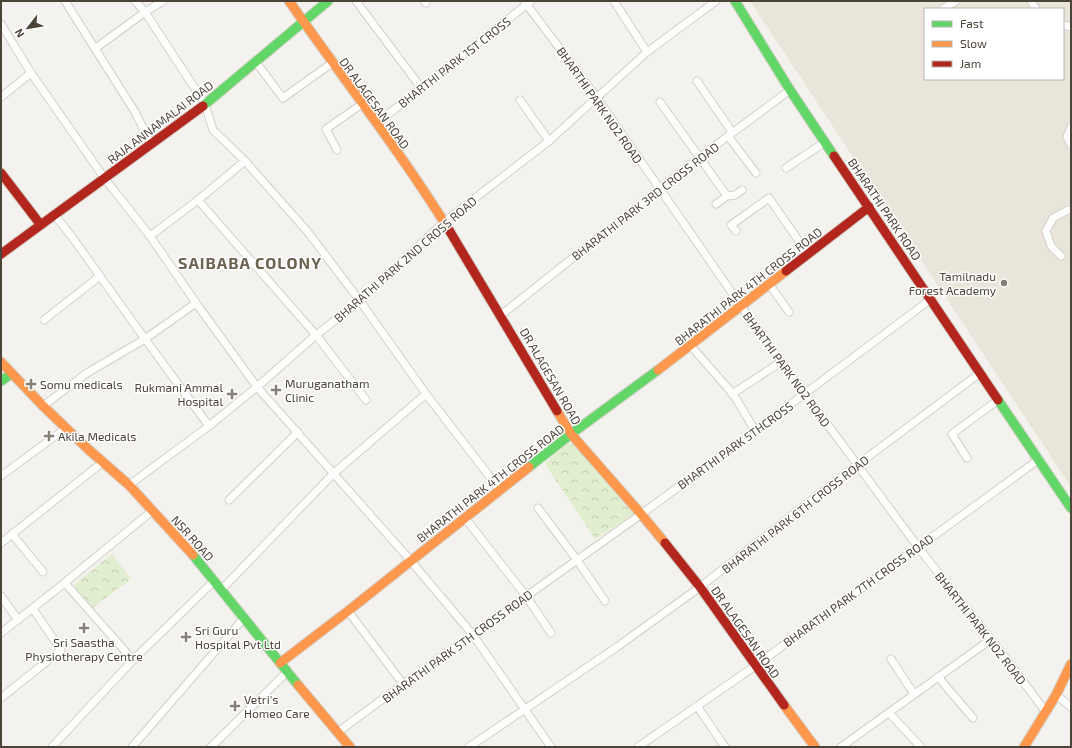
<svg xmlns="http://www.w3.org/2000/svg" width="1072" height="748" font-family="'Exo 2',sans-serif">
	<style>
		.education { fill: #eae5da; fill-rule: evenodd }
		.forest { fill: url(#forest-crowns) }
		.lines { fill: none; stroke-linecap: round; stroke-linejoin: round }
		.street-casing { stroke: #d2d0cb; stroke-width: 9 }
		.fast-casing { stroke: #d3cfc5; stroke-width: 11 }
		.slow-casing { stroke: #d3cfc5; stroke-width: 11 }
		.jam-casing { stroke: #d3cfc5; stroke-width: 11 }
		.street { stroke: #fdfdfc; stroke-width: 7 }
		.fast { stroke: #63d668; stroke-width: 9 }
		.slow { stroke: #ff974d; stroke-width: 9 }
		.jam { stroke: #b3261e; stroke-width: 9 }
		.poi-dot { fill: #868178; stroke: #fff; stroke-width: 1.5 }
		.labels { text-anchor: middle; dominant-baseline: central; stroke-width: 3; stroke-linejoin: round; paint-order: stroke }
		.street-label { font-size: 12px; fill: #4b4439; stroke: #fff }
		.poi-label { font-size: 12px; fill: #4b4439; stroke: #fff; text-anchor: start }
		.district-label { font-size: 16px; font-weight: bold; letter-spacing: 1px; fill: #6e6250; stroke: #fff }
	</style>
	<defs>
		<pattern id="forest-crowns" width="20" height="18" patternUnits="userSpaceOnUse"><rect width="20" height="18" fill="#e1eecf"/><path d="M2 6a3 3 0 1 1 6 0M12 15a3 3 0 1 1 6 0" fill="none" stroke="#c3cdb2"/></pattern>
	</defs>
	<rect width="100%" height="100%" fill="#f4f2ee"/>
	<!-- education -->
	<path class="education" d="M750,1h321v486zM925,9h138v70h-138z"/>
	<!-- forest -->
	<g class="forest">
		<path d="M570,438l65,76 -40,25 -50,-75z"/>
		<path d="M112,554l19,25 -40,30 -17,-24z"/>
	</g>
	<g class="lines">
		<!-- street casing -->
		<g class="street-casing">
			<g id="street">
				<path d="M65,1l70,111 16,32"/>
				<path d="M135,1l10,11 60,92 8,26 32,31 62,70 53,70 66,93 74,96"/>
				<path d="M356,1l66,88"/>
				<path d="M424,1l2,2"/>
				<path d="M524,1l73,97 144,208 64,88 113,153 93,118 34,46"/>
				<path d="M614,1l33,51"/>
				<path d="M1031,1l5,8"/>
				<path d="M943,9l13,-8"/>
				<path d="M1,24l30,49 74,106 45,57 46,67 61,84 154,174 62,74 78,112"/>
				<path d="M1063,25l8,2"/>
				<path d="M96,48l49,-36 18,-11"/>
				<path d="M255,61l28,37 49,-35"/>
				<path d="M697,81l35,51"/>
				<path d="M1,97l30,-24"/>
				<path d="M520,100l29,41"/>
				<path d="M660,102l67,94"/>
				<path d="M377,123l154,-122"/>
				<path d="M1071,127l-4,10 4,8"/>
				<path d="M728,136l28,37"/>
				<path d="M337,150l-11,-21 36,-25"/>
				<path d="M245,161l-47,39 118,135 50,65"/>
				<path d="M786,168l39,-26"/>
				<path d="M716,204l11,-8 8,-1 7,-5"/>
				<path d="M54,214l18,23 73,102 64,87"/>
				<path d="M736,231l-5,-6 38,-27 39,56"/>
				<path d="M150,236l48,-36"/>
				<path d="M1061,256l-10,-10 -5,-15 7,-13 15,-8"/>
				<path d="M769,284l20,28"/>
				<path d="M501,315l199,-158 90,-67"/>
				<path d="M44,320l56,-44"/>
				<path d="M690,345l44,50 21,36"/>
				<path d="M732,394l49,-32"/>
				<path d="M43,406l44,-33 58,-34 51,-36"/>
				<path d="M967,458l-15,-24 46,-34"/>
				<path d="M1,476l65,-48"/>
				<path d="M129,485l80,-59 48,-39 59,-52 44,-34 84,-79 105,-81 98,-89 69,-51"/>
				<path d="M229,500l69,-68"/>
				<path d="M538,508l39,52 28,41"/>
				<path d="M465,518l61,78 25,37"/>
				<path d="M12,534l31,38"/>
				<path d="M1,543l102,-81"/>
				<path d="M65,583l68,77"/>
				<path d="M222,589l112,-116 92,-79"/>
				<path d="M1,596l17,24"/>
				<path d="M348,611l55,73"/>
				<path d="M1,633l56,-44 95,-78"/>
				<path d="M891,659l23,35"/>
				<path d="M938,677l35,41"/>
				<path d="M1056,695l15,12"/>
				<path d="M1,698l60,-48 -28,-41"/>
				<path d="M697,706l28,41"/>
				<path d="M889,713l32,34"/>
				<path d="M338,732c100,-74 202,-145 302,-217 98,-71 194,-143 291,-216"/>
				<path d="M52,747l81,-87 81,-79"/>
				<path d="M132,747l112,-129"/>
				<path d="M211,747l76,-75"/>
				<path d="M469,747l148,-100 83,-60 157,-122 123,-92"/>
				<path d="M638,747l117,-81 283,-206"/>
				<path d="M841,747l149,-107"/>
			</g>
		</g>
		<!-- fast casing -->
		<g class="fast-casing">
			<g id="fast">
				<path d="M735,1l55,89 44,66"/>
				<path d="M203,106l125,-105"/>
				<path d="M1,381l10,-7"/>
				<path d="M998,400l73,108"/>
				<path d="M529,467l42,-33 87,-64"/>
				<path d="M193,555l105,130"/>
			</g>
		</g>
		<!-- slow casing -->
		<g class="slow-casing">
			<g id="slow">
				<path d="M289,1c53,76 111,150 160,229"/>
				<path d="M1,362l42,44 46,44 40,35 64,70"/>
				<path d="M658,370l128,-99"/>
				<path d="M557,411l14,23 70,80 24,29"/>
				<path d="M280,663l68,-52 181,-144"/>
				<path d="M298,685l52,62"/>
				<path d="M784,705l31,42"/>
				<path d="M1024,747l32,-52 15,-31"/>
			</g>
		</g>
		<!-- jam casing -->
		<g class="jam-casing">
			<g id="jam">
				<path d="M834,156l164,244"/>
				<path d="M1,173l39,51"/>
				<path d="M449,230l108,181"/>
				<path d="M1,254l202,-148"/>
				<path d="M786,271l83,-64"/>
				<path d="M665,543l35,44 84,118"/>
			</g>
		</g>
		<!-- street -->
		<use href="#street" class="street"/>
		<!-- fast -->
		<use href="#fast" class="fast"/>
		<!-- slow -->
		<use href="#slow" class="slow"/>
		<!-- jam -->
		<use href="#jam" class="jam"/>
	</g>
	<!-- markers -->
	<g class="poi-dot">
		<circle cx="1004" cy="283" r="4"/>
		<path d="M29 378h4v4h4v4h-4v4h-4v-4h-4v-4h4z"/>
		<path d="M274 384h4v4h4v4h-4v4h-4v-4h-4v-4h4z"/>
		<path d="M230 388h4v4h4v4h-4v4h-4v-4h-4v-4h4z"/>
		<path d="M47 430h4v4h4v4h-4v4h-4v-4h-4v-4h4z"/>
		<path d="M82 622h4v4h4v4h-4v4h-4v-4h-4v-4h4z"/>
		<path d="M184 631h4v4h4v4h-4v4h-4v-4h-4v-4h4z"/>
		<path d="M233 700h4v4h4v4h-4v4h-4v-4h-4v-4h4z"/>
	</g>
	<g class="labels">
		<!-- street labels -->
		<g class="street-label">
			<text transform="translate(454 62) rotate(-38)">BHARTHI PARK 1ST CROSS</text>
			<text transform="translate(375 103) rotate(54)">DR ALAGESAN ROAD</text>
			<text transform="translate(600 105) rotate(55)">BHARTHI PARK NO2 ROAD</text>
			<text transform="translate(160 122) rotate(-37)">RAJA ANNAMALAI ROAD</text>
			<text transform="translate(645 201) rotate(-38)">BHARATHI PARK 3RD CROSS ROAD</text>
			<text transform="translate(885 209) rotate(56)">BHARATHI PARK ROAD</text>
			<text transform="translate(405 259) rotate(-41)">BHARATHI PARK 2ND CROSS ROAD</text>
			<text transform="translate(748 286) rotate(-38)">BHARATHI PARK 4TH CROSS ROAD</text>
			<text transform="translate(787 369) rotate(54)">BHARTHI PARK NO2 ROAD</text>
			<text transform="translate(551 376) rotate(60)">DR ALAGESAN ROAD</text>
			<text transform="translate(735 445) rotate(-36)">BHARTHI PARK 5THCROSS</text>
			<text transform="translate(490 483) rotate(-38)">BHARATHI PARK 4TH CROSS ROAD</text>
			<text transform="translate(795 514) rotate(-38)">BHARATHI PARK 6TH CROSS ROAD</text>
			<text transform="translate(193 538) rotate(48)">NSR ROAD</text>
			<text transform="translate(858 590) rotate(-36)">BHARATHI PARK 7TH CROSS ROAD</text>
			<text transform="translate(981 628) rotate(52)">BHARTHI PARK NO2 ROAD</text>
			<text transform="translate(746 632) rotate(55)">DR ALAGESAN ROAD</text>
			<text transform="translate(457 646) rotate(-36)">BHARATHI PARK 5TH CROSS ROAD</text>
		</g>
		<!-- poi labels -->
		<g class="poi-label">
			<text x="996" y="276" text-anchor="end">Tamilnadu<tspan x="996" dy="14">Forest Academy</tspan></text>
			<text x="285" y="383">Muruganatham<tspan x="285" dy="14">Clinic</tspan></text>
			<text x="40" y="384">Somu medicals</text>
			<text x="223" y="387" text-anchor="end">Rukmani Ammal<tspan x="223" dy="14">Hospital</tspan></text>
			<text x="58" y="436">Akila Medicals</text>
			<text x="195" y="630">Sri Guru<tspan x="195" dy="14">Hospital Pvt Ltd</tspan></text>
			<text x="84" y="642" text-anchor="middle">Sri Saastha<tspan x="84" dy="14">Physiotherapy Centre</tspan></text>
			<text x="244" y="699">Vetri's<tspan x="244" dy="14">Homeo Care</tspan></text>
		</g>
		<!-- district labels -->
		<g class="district-label">
			<text x="250" y="262">SAIBABA COLONY</text>
		</g>
	</g>
	<!-- border -->
	<rect width="1072" height="748" fill="none" stroke="#4b4439" stroke-width="4"/>
	<!-- legend -->
	<rect x="924" y="8" width="140" height="72" fill="#ffffff" stroke="#b7b4b0"/>
	<rect x="932" y="21" width="20" height="6" fill="#63d668" stroke="#b7b4b0"/>
	<text x="960" y="28" font-size="12" fill="#4b4439">Fast</text>
	<rect x="932" y="41" width="20" height="6" fill="#ff974d" stroke="#b7b4b0"/>
	<text x="960" y="48" font-size="12" fill="#4b4439">Slow</text>
	<rect x="932" y="61" width="20" height="6" fill="#b3261e" stroke="#b7b4b0"/>
	<text x="960" y="68" font-size="12" fill="#4b4439">Jam</text>
	<!-- north arrow -->
	<g transform="translate(28 28) rotate(239)" stroke="#ffffff" stroke-width="3" paint-order="stroke">
	<path d="M0-3L7 15L0 10L-7 15Z" fill="#4b4439"/>
	<text y="-6" font-size="11" font-weight="bold" text-anchor="middle" fill="#4b4439">N</text>
	</g>
</svg>
